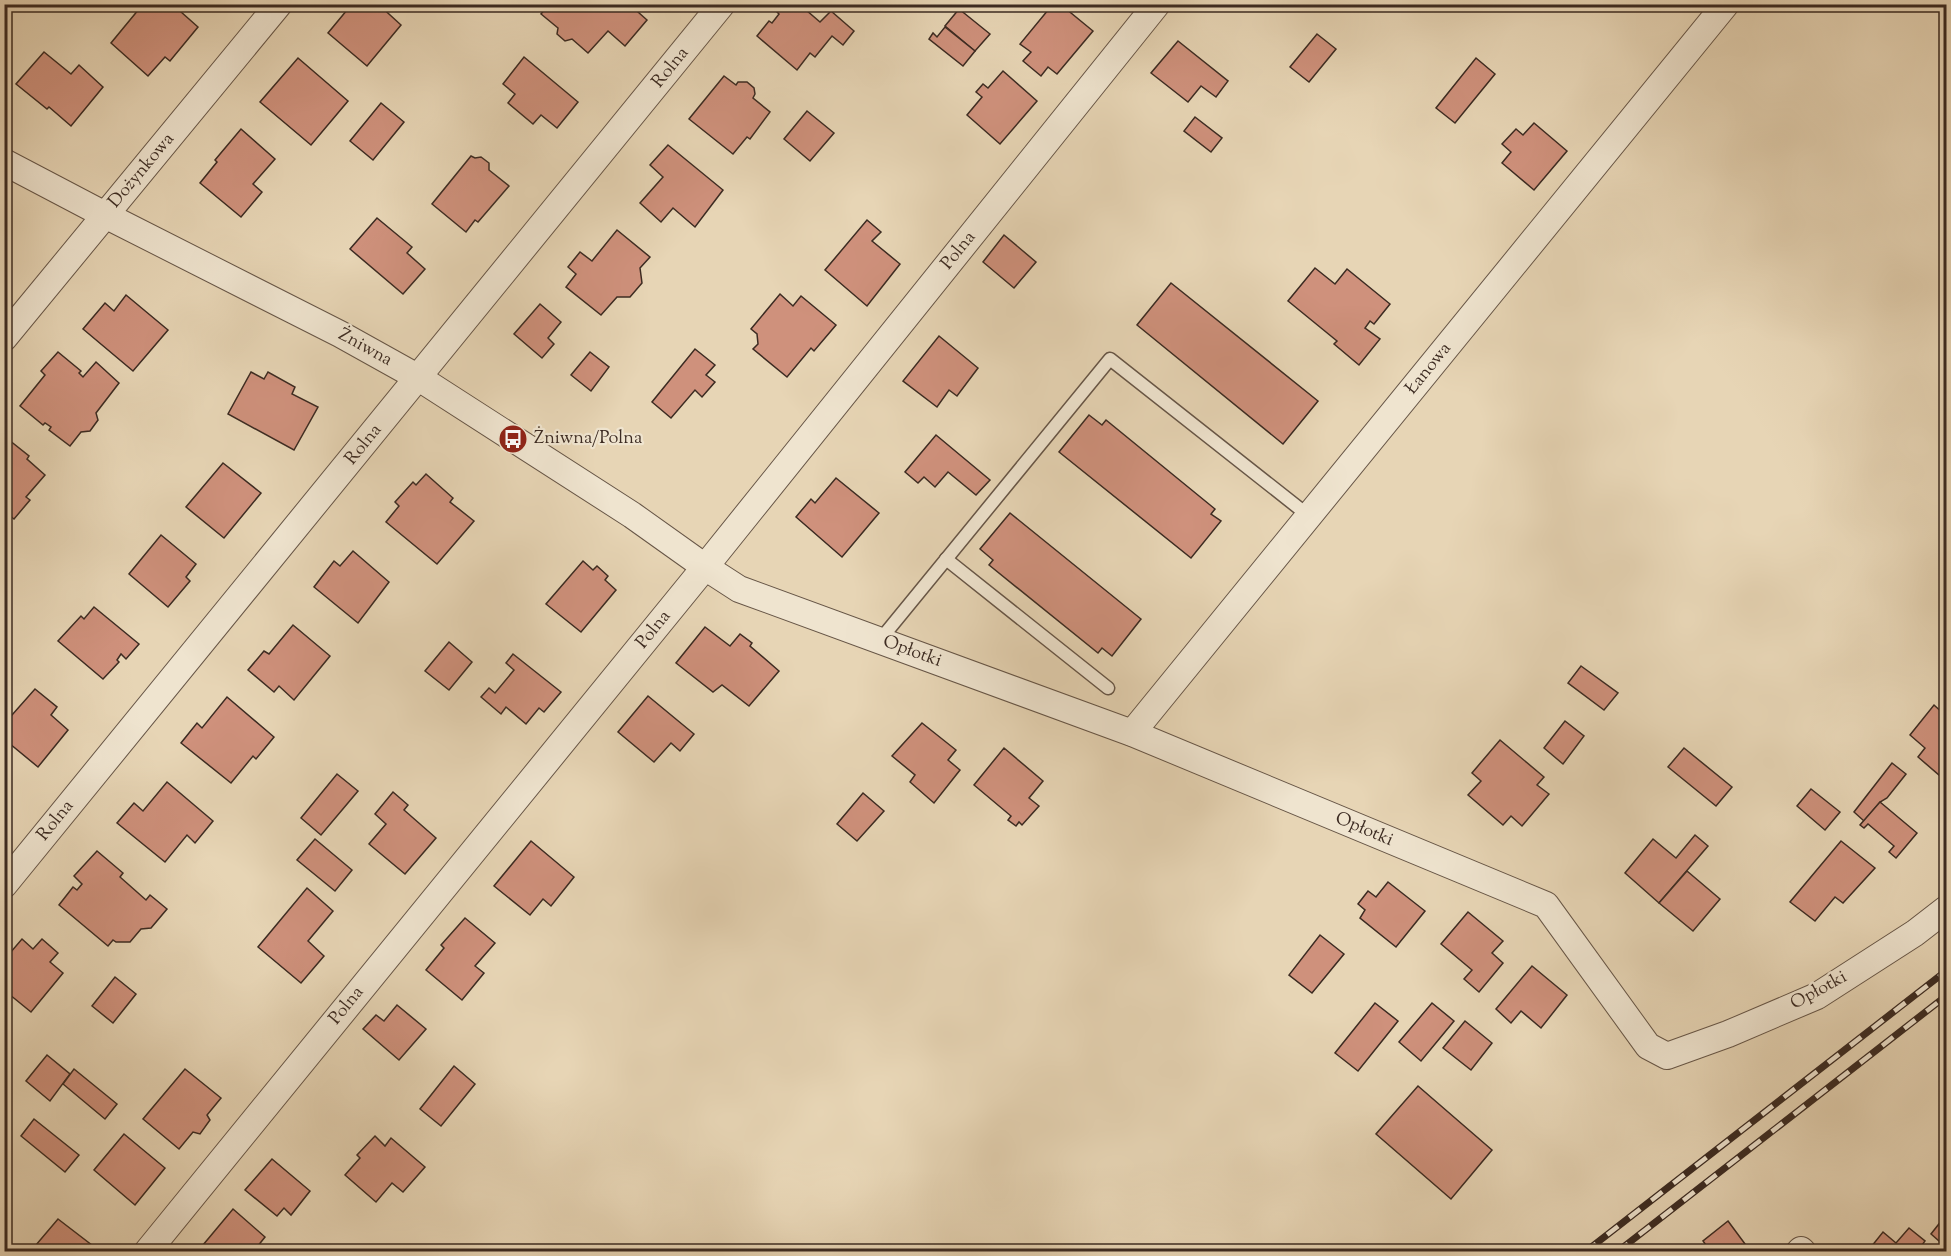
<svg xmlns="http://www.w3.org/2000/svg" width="1951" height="1256" font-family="'Sorts Mill Goudy',serif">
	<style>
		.building { fill: #cf917c; stroke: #3c2b22; stroke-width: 1.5 }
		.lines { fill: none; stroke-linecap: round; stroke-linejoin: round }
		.lane-casing { stroke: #675647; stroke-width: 15 }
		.street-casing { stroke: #675647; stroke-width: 28 }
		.lane { stroke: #efe4cf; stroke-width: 12 }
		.street { stroke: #efe4cf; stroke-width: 26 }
		.rail-casing { stroke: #3c2b22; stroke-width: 7 }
		.rail { stroke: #efe4cf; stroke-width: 4.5; stroke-dasharray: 14; stroke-linecap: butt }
		.labels { text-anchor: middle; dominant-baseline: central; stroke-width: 4.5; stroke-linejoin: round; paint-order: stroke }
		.street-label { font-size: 18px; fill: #3c2b22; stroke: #efe4cf }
		.poi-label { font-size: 18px; fill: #3c2b22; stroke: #efe4cf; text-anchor: start }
	</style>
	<rect width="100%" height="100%" fill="#e7d5b5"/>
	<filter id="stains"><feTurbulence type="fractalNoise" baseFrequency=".00333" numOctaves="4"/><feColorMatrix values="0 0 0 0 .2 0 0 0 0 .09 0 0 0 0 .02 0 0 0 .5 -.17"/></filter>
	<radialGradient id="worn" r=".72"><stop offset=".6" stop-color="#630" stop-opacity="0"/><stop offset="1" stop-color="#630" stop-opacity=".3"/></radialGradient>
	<!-- building -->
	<g class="building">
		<path d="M134,4h38l26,23 -28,34 -5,-4 -17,19 -37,-33 28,-34z"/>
		<path d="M352,4h26l23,21 -34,41 -39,-33z"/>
		<path d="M549,4h80l18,16 -22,26 -17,-15 -20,22 -16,-14 -7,2 -8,-7 1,-6 -17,-14z"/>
		<path d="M784,4h15l21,18 11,-11 23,20 -11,14 -11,-9 -17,21 -5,-4 -13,17 -40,-34 12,-15 3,2 7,-9 -2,-2z"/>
		<path d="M1053,4h7l33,27 -36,43 -9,-7 -7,9 -18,-15 8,-9 -11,-8z"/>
		<path d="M959,9l31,25 -15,17 -30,-25z"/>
		<path d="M945,27l30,24 -12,15 -34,-27 4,-6 4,4z"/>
		<path d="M1317,34l19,15 -27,33 -19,-15z"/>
		<path d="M1178,41l50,40 -12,16 -15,-11 -13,16 -37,-29z"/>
		<path d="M44,52l27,22 8,-9 24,22 -32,39 -22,-19 -2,2 -31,-25z"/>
		<path d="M524,57l54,45 -21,26 -16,-13 -8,9 -25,-21 7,-9 -12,-10z"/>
		<path d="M298,58l50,43 -37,44 -51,-43z"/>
		<path d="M1476,58l19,16 -40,49 -19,-15z"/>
		<path d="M1003,71l34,30 -37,43 -33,-29 15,-18 -6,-5 7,-8 5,4z"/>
		<path d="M724,76l12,9 2,-3h9l7,6 1,6 -2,4 17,14 -20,27 -3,-2 -14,17 -44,-35z"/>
		<path d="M381,103l23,19 -31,38 -23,-19z"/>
		<path d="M807,111l27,22 -24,28 -26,-22z"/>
		<path d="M1195,117l27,21 -11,14 -27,-21z"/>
		<path d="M1534,123l33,28 -33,39 -32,-27 9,-11 -9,-8 14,-15 7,6z"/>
		<path d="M241,129l34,30 -22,25 9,8 -21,25 -41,-34 17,-21 -2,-2z"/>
		<path d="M668,145l55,45 -28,37 -22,-19 -12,14 -21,-19 23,-26 -13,-12z"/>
		<path d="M471,156l4,2 6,-1 8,6v7l20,16 -31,36 -3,-2 -9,12 -34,-28z"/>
		<path d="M377,218l35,29 -5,6 18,16 -22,25 -53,-45z"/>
		<path d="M867,220l14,12 -9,9 28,23 -33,42 -42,-36z"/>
		<path d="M617,230l33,27 -10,11 2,15 -12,14h-13l-16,18 -35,-28 10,-13 -8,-7 12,-15 12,9z"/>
		<path d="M1004,235l32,27 -22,26 -31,-26z"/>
		<path d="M1315,268l20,16 12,-15 43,35 -16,20 -4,-3 -5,7 15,11 -21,26 -25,-21 3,-3 -49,-40z"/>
		<path d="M1171,283l147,118 -35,43 -146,-119z"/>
		<path d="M780,294l13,12 8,-10 35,29 -22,26 -3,-3 -24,29 -34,-28 5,-5 -1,-10 -6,-5z"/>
		<path d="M126,295l42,35 -35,41 -50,-42 22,-26 9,8z"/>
		<path d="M540,304l21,18 -13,16 6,6 -12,14 -28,-24z"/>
		<path d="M939,336l39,32 -21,28 -8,-6 -12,17 -34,-26z"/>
		<path d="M695,349l20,16 -9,10 9,7 -13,15 -7,-7 -24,28 -19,-16z"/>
		<path d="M58,352l23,19 -2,2 4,4 13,-15 23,21 -23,30 2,7 -8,11 -9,1 -11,14 -21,-16 2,-3 -6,-4 -2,2 -23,-19 25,-31 -4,-4z"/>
		<path d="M590,352l19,15 -18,24 -20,-16z"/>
		<path d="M251,372l13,7 4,-7 27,15 -3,7 26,13 -24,43 -66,-36z"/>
		<path d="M1089,415l13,10 4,-5 109,89 -4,5 10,7 -30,37 -132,-106z"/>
		<path d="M936,435l54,45 -14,15 -28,-23 -13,15 -11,-10 -6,6 -13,-11z"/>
		<path d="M4,436l25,20 -2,3 18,16 -19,22 4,3 -16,19 -10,-8z"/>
		<path d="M223,463l38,30 -37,45 -38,-31z"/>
		<path d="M426,474l27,24 -3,4 24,19 -37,43 -51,-42 13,-16 -4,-4 18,-20 3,3z"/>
		<path d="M836,478l43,35 -37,44 -46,-40 15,-18 4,4z"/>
		<path d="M1010,513l131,106 -29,37 -10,-8 -4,5 -109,-88 4,-5 -13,-11z"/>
		<path d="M161,535l35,29 -10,13 4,4 -22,26 -39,-33z"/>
		<path d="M353,551l36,31 -31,41 -44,-36 20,-26 6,5z"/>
		<path d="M583,561l10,9 4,-4 11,10 -3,4 11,10 -35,42 -35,-28z"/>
		<path d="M94,607l45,37 -13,15 -5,-5 -4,6 2,2 -16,17 -45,-38 23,-25 3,3z"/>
		<path d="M293,625l37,31 -36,44 -15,-14 -5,6 -26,-22 16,-19 5,3z"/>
		<path d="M705,627l25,19 10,-12 12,9 -2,3 29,25 -30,35 -27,-21 -9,7 -37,-29z"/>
		<path d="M449,642l23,20 -23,28 -24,-19z"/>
		<path d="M513,654l48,38 -17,20 -5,-4 -13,16 -20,-17 -5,7 -20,-17 8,-9 6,5 19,-23 -8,-7z"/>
		<path d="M1581,666l37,27 -14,17 -36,-27z"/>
		<path d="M35,689l22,18 -6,8 17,15 -30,37 -34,-28v-15z"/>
		<path d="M648,696l46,38 -14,17 -9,-8 -17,19 -36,-30z"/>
		<path d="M227,697l47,40 -18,22 -3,-3 -22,27 -50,-40 16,-20 5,5z"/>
		<path d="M1934,705l12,11v65l-28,-24 7,-9 -15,-13z"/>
		<path d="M1565,721l19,15 -21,28 -19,-16z"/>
		<path d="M922,723l34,27 -8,10 12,10 -26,33 -24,-21 5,-7 -23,-19z"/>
		<path d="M1500,740l44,37 -7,8 12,9 -27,32 -11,-10 -8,9 -35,-30 13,-14 -9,-8z"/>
		<path d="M1004,748l39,33 -14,17 10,8 -17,19 -3,-3 -3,4 -8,-6 3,-4 -37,-31z"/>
		<path d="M1684,748l48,39 -16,19 -48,-39z"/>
		<path d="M1892,763l14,11 -19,24 -7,4 -16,19 -10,-9z"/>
		<path d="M337,774l21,17 -37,44 -20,-17z"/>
		<path d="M167,782l46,39 -18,22 -8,-8 -22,27 -48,-39 17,-20 9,8z"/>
		<path d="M1811,789l29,23 -15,18 -28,-24z"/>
		<path d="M393,792l15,13 -4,5 32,28 -31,36 -36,-30 17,-20 -11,-10z"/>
		<path d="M863,793l21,18 -27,30 -20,-17z"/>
		<path d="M1880,802l37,31 -21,25 -7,-6 5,-6 -26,-22 -4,4 -4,-3z"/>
		<path d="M1695,835l13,11 -49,57 -34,-30 28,-34 23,19z"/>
		<path d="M315,839l37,31 -17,21 -38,-31z"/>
		<path d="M531,841l43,36 -23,29 -8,-7 -13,16 -36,-29z"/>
		<path d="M1841,841l34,27 -32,35 -8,-6 -20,24 -25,-19z"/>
		<path d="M97,851l26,22 -3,4 26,23 4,-5 17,14 -16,19 -10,1 -11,13h-14l-3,-2 -5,6 -49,-41 14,-18 4,3 5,-6 -8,-8z"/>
		<path d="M1687,871l33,28 -27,32 -34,-28z"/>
		<path d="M1388,882l37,29 -29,36 -36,-29 5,-8 -7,-6 10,-13 8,6z"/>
		<path d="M307,888l26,23 -25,30 16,15 -23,27 -43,-36z"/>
		<path d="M1468,912l35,29 -11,12 11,10 -24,29 -15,-13 8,-9 -31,-26z"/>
		<path d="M465,918l30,25 -20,23 9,7 -22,27 -36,-30 18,-22 -3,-3z"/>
		<path d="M1320,935l24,19 -32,39 -23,-18z"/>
		<path d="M22,939l11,10 9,-10 16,14 -8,9 13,11 -32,39 -27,-22v-30z"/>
		<path d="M1532,966l35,29 -26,33 -20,-17 -10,12 -15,-14z"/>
		<path d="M115,977l21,17 -23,29 -21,-17z"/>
		<path d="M1375,1003l23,18 -40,50 -23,-18z"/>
		<path d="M1432,1003l22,18 -33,40 -22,-19z"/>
		<path d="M397,1005l29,24 -27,31 -36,-31 13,-14 8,6z"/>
		<path d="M1465,1021l27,22 -21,27 -28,-22z"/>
		<path d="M47,1055l23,19 -20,27 -24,-20z"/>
		<path d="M454,1066l21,18 -34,42 -21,-17z"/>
		<path d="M74,1069l43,35 -12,15 -42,-35z"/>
		<path d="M185,1069l36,29 -14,17 3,5 -10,14 -7,-2 -14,17 -36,-30z"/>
		<path d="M1418,1086l74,64 -41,49 -75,-65z"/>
		<path d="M34,1119l45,36 -14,17 -44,-36z"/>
		<path d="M124,1134l41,34 -30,37 -41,-35z"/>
		<path d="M375,1136l10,10 6,-8 34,29 -22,25 -11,-9 -16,19 -31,-27 15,-17 -3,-3z"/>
		<path d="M272,1159l38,32 -19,24 -7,-7 -7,8 -32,-26z"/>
		<path d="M233,1209l32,28 -12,15h-42l-8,-7z"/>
		<path d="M1946,1215v32l-15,-13z"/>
		<path d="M58,1219l39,30 -1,3h-66z"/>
		<path d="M1728,1221l23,31h-40l-8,-11z"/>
		<path d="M1909,1228l16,13 -8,11h-50l16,-20 13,11z"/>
	</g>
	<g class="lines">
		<!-- lane casing -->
		<g class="lane-casing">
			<g id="lane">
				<path d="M946,559l162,129"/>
				<path d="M880,640l230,-281 199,157"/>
			</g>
		</g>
		<!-- street casing -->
		<g class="street-casing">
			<g id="street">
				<path d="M4,162l101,53 235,119 79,44 213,137 73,52 34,22 393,144 414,172 102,141 19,10 61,-22 89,-38 98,-63 31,-24"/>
				<path d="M4,338l275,-334"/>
				<path d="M1132,733l594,-729"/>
				<path d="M4,885l718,-881"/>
				<path d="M147,1252l558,-685 452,-563"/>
				<path d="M1799,1252l2,-2 2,2"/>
			</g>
		</g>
		<!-- lane -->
		<use href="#lane" class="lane"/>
		<!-- street -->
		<use href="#street" class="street"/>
		<!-- rail casing -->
		<g class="rail-casing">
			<g id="rail">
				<path d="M1585,1252l361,-281"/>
				<path d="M1617,1252l329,-256"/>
			</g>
		</g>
		<!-- rail -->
		<use href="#rail" class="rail"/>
	</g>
	<!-- icons -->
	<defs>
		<g id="bus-disc" transform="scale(1.5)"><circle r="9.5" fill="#8f2418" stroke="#efe4cf"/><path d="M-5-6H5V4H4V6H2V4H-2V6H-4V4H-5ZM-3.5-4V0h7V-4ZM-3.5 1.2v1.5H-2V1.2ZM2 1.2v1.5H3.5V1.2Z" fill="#fff"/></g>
	</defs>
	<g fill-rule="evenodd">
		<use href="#bus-disc" x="513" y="439"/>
	</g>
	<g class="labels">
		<!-- street labels -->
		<g class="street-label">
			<text transform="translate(671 68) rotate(-51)">Rolna</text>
			<text transform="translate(142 171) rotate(-50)">Dożynkowa</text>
			<text transform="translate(959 251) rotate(-51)">Polna</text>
			<text transform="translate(365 348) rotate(29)">Żniwna</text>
			<text transform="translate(1429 369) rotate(-51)">Łanowa</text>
			<text transform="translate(364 445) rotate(-51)">Rolna</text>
			<text transform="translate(654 630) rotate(-51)">Polna</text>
			<text transform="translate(912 652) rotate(20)">Opłotki</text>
			<text transform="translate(56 821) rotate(-51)">Rolna</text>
			<text transform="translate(1364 830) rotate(23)">Opłotki</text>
			<text transform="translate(1819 991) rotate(-29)">Opłotki</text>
			<text transform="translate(347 1006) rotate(-51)">Polna</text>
		</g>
		<!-- poi labels -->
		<g class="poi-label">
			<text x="534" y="439">Żniwna/Polna</text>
		</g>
	</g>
	<!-- margin -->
	<rect width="1951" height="1256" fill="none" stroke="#e7d5b5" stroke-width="24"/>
	<rect x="6" y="6" width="1939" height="1244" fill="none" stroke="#3c2b22" stroke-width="3"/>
	<rect x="12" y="12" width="1927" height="1232" fill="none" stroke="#3c2b22" stroke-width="1.5"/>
	<rect width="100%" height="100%" filter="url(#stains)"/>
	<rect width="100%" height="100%" fill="url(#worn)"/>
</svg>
